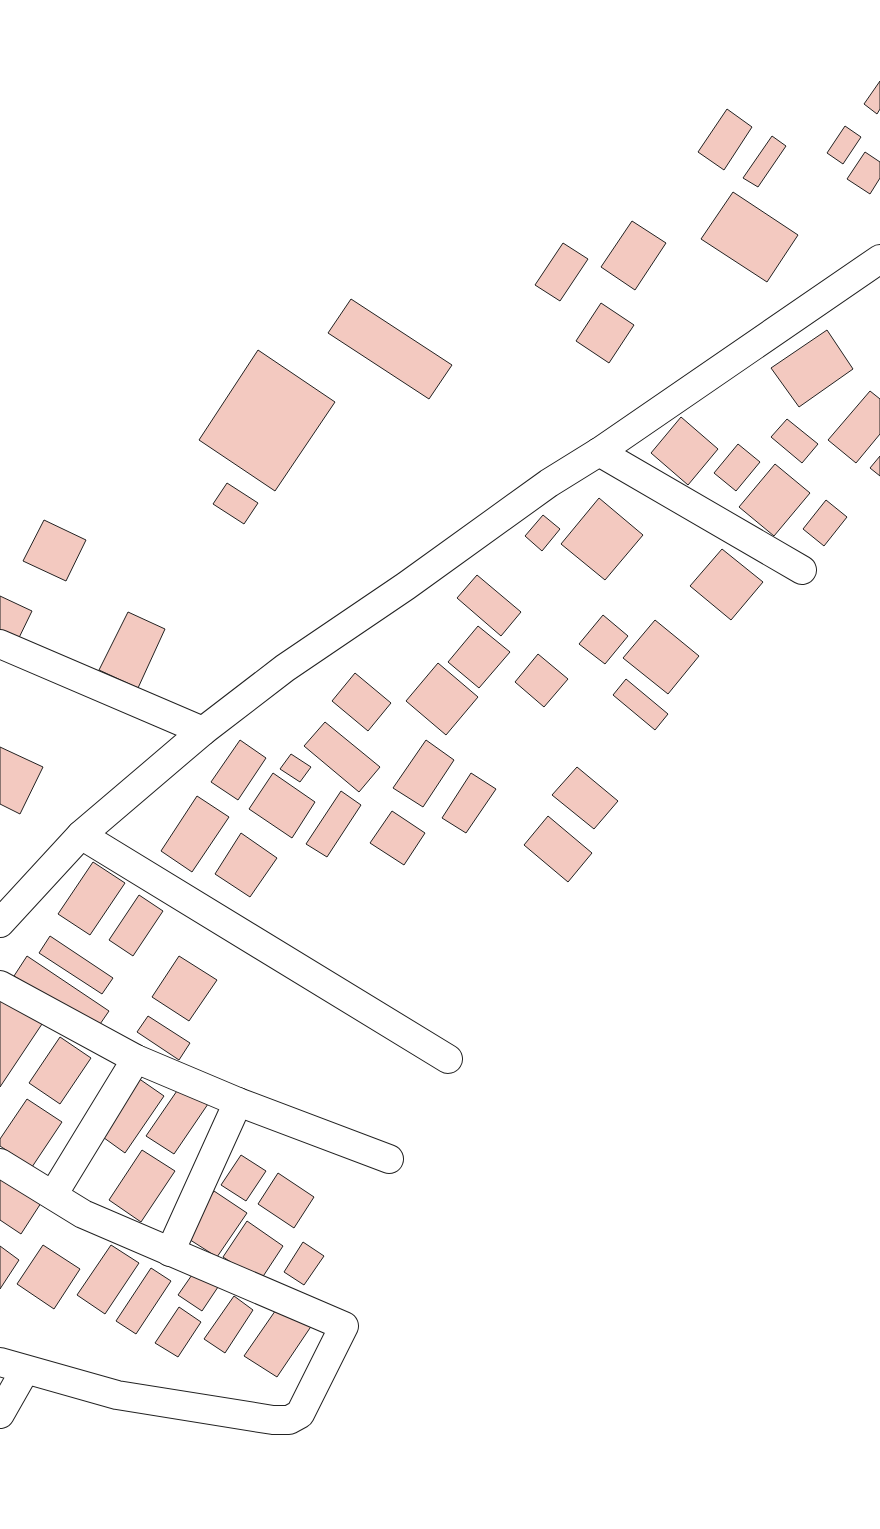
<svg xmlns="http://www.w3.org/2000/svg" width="880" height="1529" font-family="Figtree,sans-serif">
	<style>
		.building { fill: #f3c9c0; stroke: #222 }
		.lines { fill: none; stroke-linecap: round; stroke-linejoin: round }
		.street-casing { stroke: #222; stroke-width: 30 }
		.street { stroke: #fff; stroke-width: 28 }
	</style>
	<rect width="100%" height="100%" fill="#fff"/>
	<!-- building -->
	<g class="building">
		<path d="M880,81v28l-3,5 -13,-10z"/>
		<path d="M727,109l25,18 -28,43 -26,-18z"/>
		<path d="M845,126l16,11 -18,27 -16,-11z"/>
		<path d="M772,136l14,10 -28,41 -15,-9z"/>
		<path d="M865,152l15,10v16l-10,16 -23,-15z"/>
		<path d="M733,192l65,43 -31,47 -66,-43z"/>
		<path d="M632,221l34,22 -31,47 -34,-23z"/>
		<path d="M563,243l25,16 -28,42 -25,-16z"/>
		<path d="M351,299l101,66 -23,34 -101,-66z"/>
		<path d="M601,303l33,22 -25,38 -33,-22z"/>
		<path d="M827,330l26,39 -54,38 -28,-39z"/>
		<path d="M258,350l77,52 -60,89 -76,-51z"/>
		<path d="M870,391l10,8v35l-24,29 -28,-23z"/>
		<path d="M681,417l37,32 -30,36 -37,-32z"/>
		<path d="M787,419l31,25 -16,19 -31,-26z"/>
		<path d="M738,444l22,18 -24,29 -22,-18z"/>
		<path d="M880,456v20l-10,-8z"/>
		<path d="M775,464l35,29 -36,43 -35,-29z"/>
		<path d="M227,483l31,20 -14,21 -31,-20z"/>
		<path d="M599,498l44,37 -38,45 -44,-36z"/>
		<path d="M826,500l21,17 -23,29 -21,-17z"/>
		<path d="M543,515l17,14 -18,22 -17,-15z"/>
		<path d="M44,520l42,20 -20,41 -43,-20z"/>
		<path d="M722,549l41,33 -32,38 -41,-34z"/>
		<path d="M477,575l44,37 -20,24 -44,-38z"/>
		<path d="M0,596l32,15 -18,37 -14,-7z"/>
		<path d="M128,612l37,17 -27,59 -39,-18z"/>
		<path d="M603,615l25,21 -23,28 -26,-20z"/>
		<path d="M655,620l44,36 -31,38 -45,-36z"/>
		<path d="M478,626l32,26 -31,36 -31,-26z"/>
		<path d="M538,654l30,25 -24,28 -29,-25z"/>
		<path d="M438,663l40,34 -32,38 -40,-34z"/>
		<path d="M355,673l36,30 -23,28 -36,-30z"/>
		<path d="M626,679l42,35 -13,16 -42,-35z"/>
		<path d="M325,722l55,45 -21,25 -55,-46z"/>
		<path d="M240,740l26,18 -28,42 -27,-18z"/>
		<path d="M426,740l28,20 -31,47 -30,-19z"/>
		<path d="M0,747l43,20 -23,47 -20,-10z"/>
		<path d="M291,754l20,13 -11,15 -20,-13z"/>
		<path d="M577,767l41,34 -24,28 -42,-34z"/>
		<path d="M273,773l42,29 -23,36 -43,-29z"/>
		<path d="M471,773l25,16 -30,44 -24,-15z"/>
		<path d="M341,791l20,14 -34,52 -21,-13z"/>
		<path d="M197,796l32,21 -37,55 -31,-21z"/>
		<path d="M392,811l33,22 -21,32 -34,-22z"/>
		<path d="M548,816l44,37 -24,29 -44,-37z"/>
		<path d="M241,833l36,25 -27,39 -35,-23z"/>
		<path d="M93,862l32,21 -35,52 -32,-21z"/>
		<path d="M139,895l24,16 -30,45 -24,-16z"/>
		<path d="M50,936l63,42 -11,16 -63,-41z"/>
		<path d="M27,956l82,55 -13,19 -82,-54z"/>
		<path d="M179,956l38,24 -28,41 -37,-24z"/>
		<path d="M0,996l44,25 -44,66z"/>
		<path d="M148,1016l42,27 -11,17 -42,-28z"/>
		<path d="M60,1037l31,21 -31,46 -31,-21z"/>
		<path d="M138,1078l26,18 -39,57 -25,-18z"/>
		<path d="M181,1085l27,19 -34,50 -28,-18z"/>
		<path d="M27,1099l35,23 -30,45 -32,-21v-7z"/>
		<path d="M142,1150l33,21 -34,51 -32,-22z"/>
		<path d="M241,1155l25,16 -20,30 -25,-16z"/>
		<path d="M278,1173l36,24 -20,31 -36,-24z"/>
		<path d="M2,1177l39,26 -20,31 -21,-14v-40z"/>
		<path d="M214,1191l33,22 -30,44 -33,-21z"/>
		<path d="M247,1221l36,25 -23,35 -37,-24z"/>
		<path d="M303,1242l21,14 -20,29 -20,-13z"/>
		<path d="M43,1245l37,24 -26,40 -37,-25z"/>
		<path d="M111,1245l28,18 -34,51 -28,-19z"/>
		<path d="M0,1246l19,14 -19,29z"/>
		<path d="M151,1268l20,13 -35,53 -20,-13z"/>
		<path d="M194,1272l24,15 -16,24 -24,-16z"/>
		<path d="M234,1296l19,14 -28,43 -21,-14z"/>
		<path d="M280,1304l32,21 -35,52 -33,-21z"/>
		<path d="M179,1307l22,15 -23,35 -23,-14z"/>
	</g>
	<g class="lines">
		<!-- street casing -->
		<g class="street-casing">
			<g id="street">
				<path d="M599,452l203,118"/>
				<path d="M0,644l203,87"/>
				<path d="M81,835l367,224"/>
				<path d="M0,923l81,-88 122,-104 82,-63 121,-82 143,-103 50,-31 281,-193"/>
				<path d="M0,985l136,74 102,43 151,57"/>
				<path d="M0,1163l83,51 261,112 -44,88 -11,6h-16l-156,-25 -117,-33"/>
				<path d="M53,1195l83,-136"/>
				<path d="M170,1252l68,-150"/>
				<path d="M0,1414l25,-44"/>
			</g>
		</g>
		<!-- street -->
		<use href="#street" class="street"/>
	</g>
</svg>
